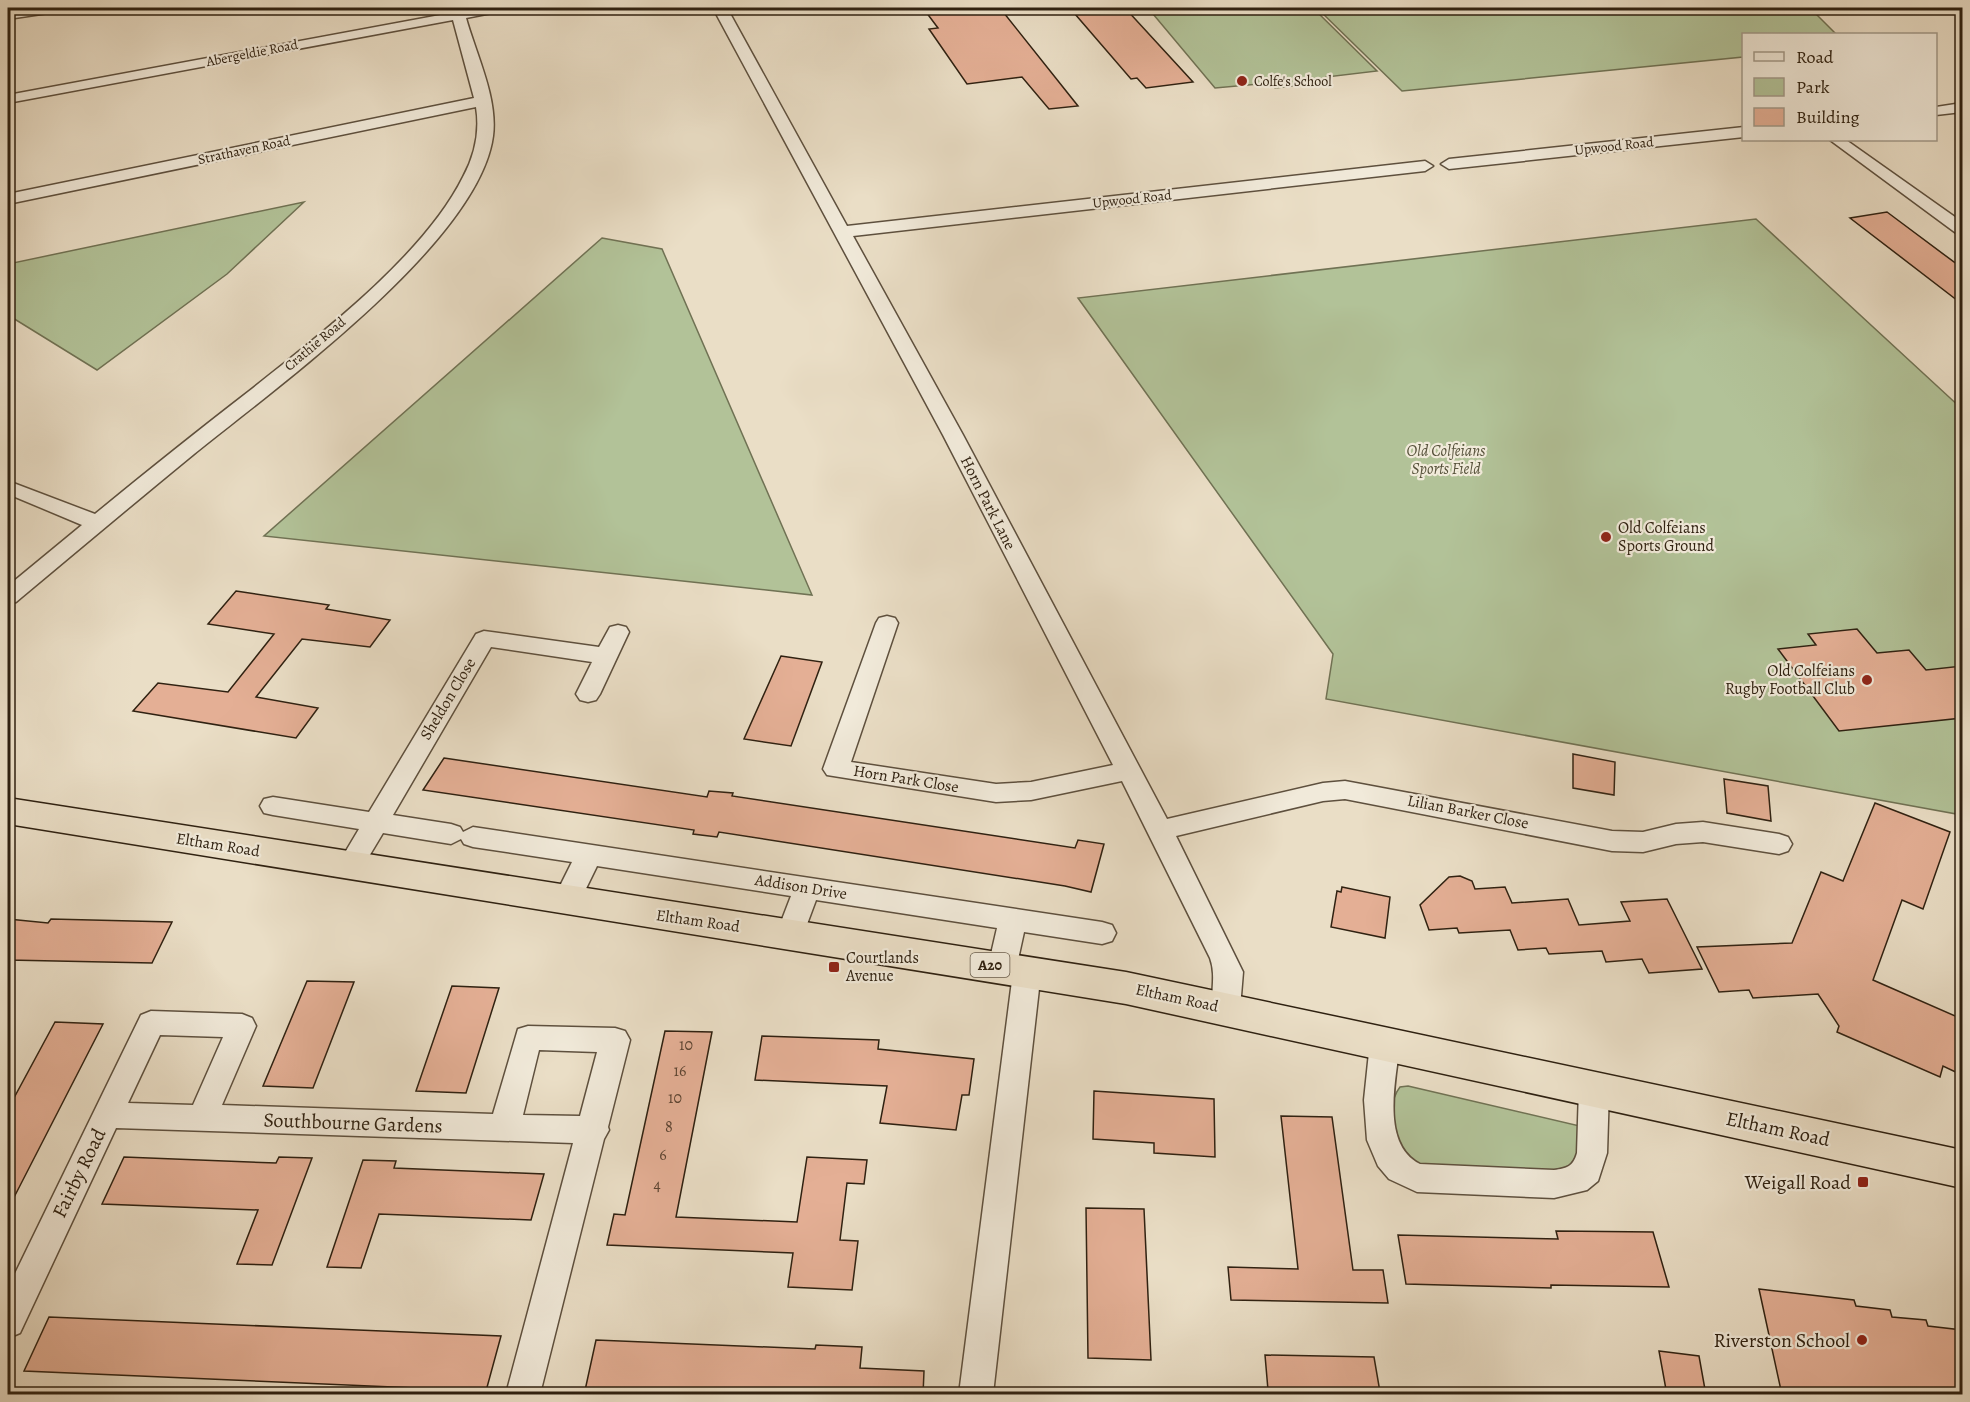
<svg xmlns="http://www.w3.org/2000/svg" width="1970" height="1402" font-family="Alegreya,serif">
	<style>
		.green { fill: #b2c298; stroke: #707254; stroke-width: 1.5 }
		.building { fill: #e4af95; stroke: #2f2111; stroke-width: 1.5 }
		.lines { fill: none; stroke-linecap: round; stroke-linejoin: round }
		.street-casing { stroke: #5e503e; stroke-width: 3 }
		.highway-casing { stroke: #2f2111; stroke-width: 3 }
		.street { fill: #f1eada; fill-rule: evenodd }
		.highway { fill: #eadec6; fill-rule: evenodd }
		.poi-dot { fill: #8f2418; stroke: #f1eada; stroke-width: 2 }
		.labels { text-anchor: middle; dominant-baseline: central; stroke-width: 4.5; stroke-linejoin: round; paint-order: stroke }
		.far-street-label { font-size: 14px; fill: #2f2111; stroke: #f1eada }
		.far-poi-label { font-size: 14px; fill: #2f2111; stroke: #f1eada; text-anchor: start }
		.shield { fill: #f1eada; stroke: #695d4d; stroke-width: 1.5 }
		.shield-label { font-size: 15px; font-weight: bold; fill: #2f2111 }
		.park-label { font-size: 16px; font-style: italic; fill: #56513a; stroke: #f1eada }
		.street-label { font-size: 16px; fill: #2f2111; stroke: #f1eada }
		.poi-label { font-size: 16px; fill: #2f2111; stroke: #f1eada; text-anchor: start }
		.near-number-label { font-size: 16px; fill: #5c4432 }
		.near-street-label { font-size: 20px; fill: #2f2111; stroke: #f1eada }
		.near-poi-label { font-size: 20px; fill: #2f2111; stroke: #f1eada; text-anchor: end }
	</style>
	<rect width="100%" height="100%" fill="#eadec6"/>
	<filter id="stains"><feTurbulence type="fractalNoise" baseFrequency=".00333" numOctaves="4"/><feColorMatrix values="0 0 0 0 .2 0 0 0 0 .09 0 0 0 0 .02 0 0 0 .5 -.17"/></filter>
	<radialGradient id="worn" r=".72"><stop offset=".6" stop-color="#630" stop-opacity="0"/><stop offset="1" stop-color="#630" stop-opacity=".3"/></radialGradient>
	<!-- green -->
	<g class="green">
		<path d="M1148,8h165l64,63 -51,6 4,5 -55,6 -5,-5 -55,5z"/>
		<path d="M1317,8h493l26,26h-92l-1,23 -341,34z"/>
		<path d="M304,202l-77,72 -130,96 -89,-55v-51z"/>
		<path d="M1756,219l206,190v406l-636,-116 7,-45 -255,-356z"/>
		<path d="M602,238l60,11 150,346 -548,-59z"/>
		<path d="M1408,1086l176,41 -11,44 -146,-2 -22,-10c-8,-22 -21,-52 -5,-72z"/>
	</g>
	<!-- building -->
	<g class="building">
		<path d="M923,8h77l78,98 -29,3 -27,-32 -55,7 -38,-55 9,-1z"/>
		<path d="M1125,8l68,74 -47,6 -9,-10 -6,1 -56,-65z"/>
		<path d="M1887,212l75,56v36l-112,-86z"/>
		<path d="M236,591l93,14 -3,4 64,11 -20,27 -68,-8 -46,58 62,11 -22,30 -163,-27 25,-28 70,9 46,-58 -66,-10z"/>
		<path d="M1857,629l20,24 32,-3 17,20 36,-4v52l-123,13 -61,-82 38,-4 -8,-11z"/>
		<path d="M781,656l41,6 -31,84 -47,-7z"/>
		<path d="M1573,754l42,8 -1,33 -41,-7z"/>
		<path d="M444,758l263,39 2,-6 24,2 -1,3 343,52 3,-8 26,4 -13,48 -26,-6 -346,-54 -2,5 -24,-3 1,-4 -271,-40z"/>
		<path d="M1724,779l44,7 3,35 -44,-8z"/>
		<path d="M1875,803l75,29 -27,77 -21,-9 -29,80 89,39v56l-19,-9 -3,11 -103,-45 2,-6 -21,-32 -65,4 -4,-8 -30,2 -22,-45 95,-4 29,-71 22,9z"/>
		<path d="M1460,876l12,5 3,8 30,-2 7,16 56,-4 11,26 51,-4 -9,-19 46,-3 35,70 -53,4 -7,-14 -36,3 -4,-11 -53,3 -3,-6 -28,2 -8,-20 -51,3 -2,-5 -28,2 -9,-25 29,-28z"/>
		<path d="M1342,887l48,10 -5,41 -54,-11 6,-36 4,1z"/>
		<path d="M8,919l40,4 3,-4 121,3 -20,41 -144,-3z"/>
		<path d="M307,981l47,1 -41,106 -50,-2z"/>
		<path d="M452,986l47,2 -33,105 -50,-2z"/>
		<path d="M55,1022l48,2 -95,185v-100z"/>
		<path d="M665,1031l47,1 -36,185 121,5 10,-65 60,3 -3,24 -17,-1 -7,57 18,1 -6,49 -64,-3 5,-34 -186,-8 7,-31 11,1z"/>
		<path d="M762,1036l117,4 -1,9 96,10 -5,36h-7l-6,35 -76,-7 7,-37 -132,-6z"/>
		<path d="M1094,1091l120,8 1,58 -61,-4v-10l-61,-4z"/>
		<path d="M1281,1116l51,1 21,153h30l5,33 -157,-3 -3,-33 70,2z"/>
		<path d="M124,1157l152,6 3,-6 33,1 -40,107 -35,-1 21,-54 -156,-6z"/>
		<path d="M363,1160l33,1 -2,7 150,6 -13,46 -152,-6 -18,54 -34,-1z"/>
		<path d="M1086,1208l58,1 7,151 -63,-2z"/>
		<path d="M1556,1231l97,1 16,55 -118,-2v3l-145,-4 -8,-49 160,4z"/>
		<path d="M1759,1289l95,11 2,6 34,4 2,7 34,3 2,6 34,4v65l-57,-4 1,4h-124z"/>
		<path d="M49,1317l309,13 143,6 -15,55 -462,-20z"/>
		<path d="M596,1340l219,9 1,-4 46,2 -2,21 64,3 -1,24h-339z"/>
		<path d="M1659,1351l40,5 7,39h-39z"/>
		<path d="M1265,1355l109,2 6,35 -112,-2z"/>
	</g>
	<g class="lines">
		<!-- street casing -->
		<g class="street-casing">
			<g id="street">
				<path d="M31,8h31l-7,4 -47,7v-8z"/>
				<path d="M478,8h26l-2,3 -36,7c10,36 32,80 27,118 -14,106 -219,253 -299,318 -60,49 -119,99 -178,148l-8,2v-18l74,-61 -74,-31v-13l87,33c50,-41 101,-82 153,-122 69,-55 176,-136 215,-215 12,-22 17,-46 13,-70l-468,97v-10l466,-96 -21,-78 -445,83v-8z"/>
				<path d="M713,8h14l120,218 578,-65 8,5 -8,5 -572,65 110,199 204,384 156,-36 22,-2 267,50 31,1 33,-8 27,-2 76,12 9,3 4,7 -4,7 -9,3 -76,-12 -27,2 -33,8 -31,-1 -267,-52 -22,2 -147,35 67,136 -3,36 -4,8 -10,4 -10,-4c-9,-17 2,-36 -6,-58l-88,-177 -91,19 -35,2 -169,-27 -4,-6 53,-146 3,-5 8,-2 8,2 3,5 -47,139 145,22 35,-2 82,-17 -170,-330z"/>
				<path d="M1962,103v9l-26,3v-8z"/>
				<path d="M1744,127v10l-295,32 -8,-5 8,-5z"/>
				<path d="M1830,140h16l116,82v12l-6,-1z"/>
				<path d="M618,625l8,2 3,5 -29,62 -4,6 -8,2 -8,-2 -4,-6 16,-32 -101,-15 -98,168 58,9 9,3 3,5 10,-5 629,95 10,3 4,8 -4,8 -10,3 -78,-12 -7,32 10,-4 10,3 4,8 -48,423h-34l54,-421 -11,5 -10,-3 -4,-8 9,-39 -181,-28 -16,43 -10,3 -10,-3 -4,-8 15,-39 -194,-30 -20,41 -10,3 -10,-3 -4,-7 19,-38 -99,-15 -9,-3 -3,-5 -10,5 -68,-11 -24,40 -9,3 -9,-3 -4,-7 22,-37 -86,-14 -9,-2 -4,-7 4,-7 9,-2 96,15 107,-178 8,-3 115,16 11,-20z"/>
				<path d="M151,1011l91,3 10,4 4,8 -34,79 271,9 25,-85 10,-3 87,2 10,3 5,9 -22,87 1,3 -5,9 -64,255h-34l67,-251 -457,-15 -96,205 -12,5v-50l133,-273zM160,1035l63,2 -30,68 -65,-2zM539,1050l58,2 -17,64 -57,-1z"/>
				<path d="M1385,1031l10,3 5,9c-4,36 -20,101 20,121l134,6c13,-2 19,-3 23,-17l2,-64 4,-9 11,-4 11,4 4,9 -2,64 -9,28 -11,9 -33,8 -137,-6 -28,-13 -11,-13 -11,-26 -3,-40 6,-57 5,-9z"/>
			</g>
		</g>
		<!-- highway casing -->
		<g class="highway-casing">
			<path id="highway" d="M8,798l1118,174 836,178v38l-836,-184 -1118,-180z"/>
		</g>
		<!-- street -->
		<use href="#street" class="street"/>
		<!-- highway -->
		<use href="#highway" class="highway"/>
	</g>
	<!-- markers -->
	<g class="poi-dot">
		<circle cx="1242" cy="81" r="6"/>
		<circle cx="1606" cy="537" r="6"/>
		<circle cx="1867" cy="680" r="6"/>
		<rect x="828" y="961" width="12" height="12" rx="3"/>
		<rect x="1857" y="1176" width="12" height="12" rx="3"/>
		<circle cx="1862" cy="1340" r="6"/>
	</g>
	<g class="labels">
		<!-- far-street labels -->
		<g class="far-street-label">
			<text transform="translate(252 53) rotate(-11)">Abergeldie Road</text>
			<text transform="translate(1614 146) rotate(-6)">Upwood Road</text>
			<text transform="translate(244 150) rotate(-12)">Strathaven Road</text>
			<text transform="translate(1132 199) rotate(-6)">Upwood Road</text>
			<text transform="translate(315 344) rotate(-40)">Crathie Road</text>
		</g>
		<!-- far-poi labels -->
		<g class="far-poi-label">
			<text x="1254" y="81">Colfe's School</text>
		</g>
		<!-- shield labels -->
		<rect class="shield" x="970.5" y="953" width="39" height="24" rx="4.5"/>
		<g class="shield-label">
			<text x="990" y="965">A20</text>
		</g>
		<!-- park labels -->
		<g class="park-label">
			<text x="1446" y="451">Old Colfeians<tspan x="1446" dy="18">Sports Field</tspan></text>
		</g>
		<!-- street labels -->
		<g class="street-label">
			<text transform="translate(988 503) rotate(63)">Horn Park Lane</text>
			<text transform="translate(448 699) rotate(-59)">Sheldon Close</text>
			<text transform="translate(906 779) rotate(9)">Horn Park Close</text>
			<text transform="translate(1468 812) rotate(11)">Lilian Barker Close</text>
			<text transform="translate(218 845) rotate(9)">Eltham Road</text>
			<text transform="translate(801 887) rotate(9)">Addison Drive</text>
			<text transform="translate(698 921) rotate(8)">Eltham Road</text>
			<text transform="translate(1177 998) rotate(12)">Eltham Road</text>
		</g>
		<!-- poi labels -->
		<g class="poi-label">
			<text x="1618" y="528">Old Colfeians<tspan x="1618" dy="18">Sports Ground</tspan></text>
			<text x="1855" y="671" text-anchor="end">Old Colfeians<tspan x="1855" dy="18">Rugby Football Club</tspan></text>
			<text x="846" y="958">Courtlands<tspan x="846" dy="18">Avenue</tspan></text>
		</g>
		<!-- near-number labels -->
		<g class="near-number-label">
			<text x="686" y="1045">10</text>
			<text x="680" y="1071">16</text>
			<text x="675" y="1098">10</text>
			<text x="669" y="1127">8</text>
			<text x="663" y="1155">6</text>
			<text x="657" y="1185">4</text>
		</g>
		<!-- near-street labels -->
		<g class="near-street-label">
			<text transform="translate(353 1123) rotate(2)">Southbourne Gardens</text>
			<text transform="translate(1778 1129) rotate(12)">Eltham Road</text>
			<text transform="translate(79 1173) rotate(-64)">Fairby Road</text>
		</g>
		<!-- near-poi labels -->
		<g class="near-poi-label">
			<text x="1851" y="1182">Weigall Road</text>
			<text x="1850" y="1340">Riverston School</text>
		</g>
	</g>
	<!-- margin -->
	<rect width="1970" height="1402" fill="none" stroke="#eadec6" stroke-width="30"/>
	<rect x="9" y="9" width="1952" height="1384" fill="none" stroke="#2f2111" stroke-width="3"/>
	<rect x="15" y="15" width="1940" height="1372" fill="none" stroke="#2f2111" stroke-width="1.5"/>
	<!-- legend -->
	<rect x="1742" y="33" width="195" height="108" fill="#f1eada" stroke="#a39a8a" stroke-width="1.5"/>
	<rect x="1754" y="52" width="30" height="9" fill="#f1eada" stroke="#a39a8a" stroke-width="1.5"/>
	<text x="1796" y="63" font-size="18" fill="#2f2111">Road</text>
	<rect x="1754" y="78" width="30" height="18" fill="#b2c298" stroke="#a39a8a" stroke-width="1.5"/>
	<text x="1796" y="93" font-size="18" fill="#2f2111">Park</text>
	<rect x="1754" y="108" width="30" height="18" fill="#e4af95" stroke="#a39a8a" stroke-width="1.5"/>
	<text x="1796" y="123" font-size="18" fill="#2f2111">Building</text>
	<rect width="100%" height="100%" filter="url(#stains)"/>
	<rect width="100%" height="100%" fill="url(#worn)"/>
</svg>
